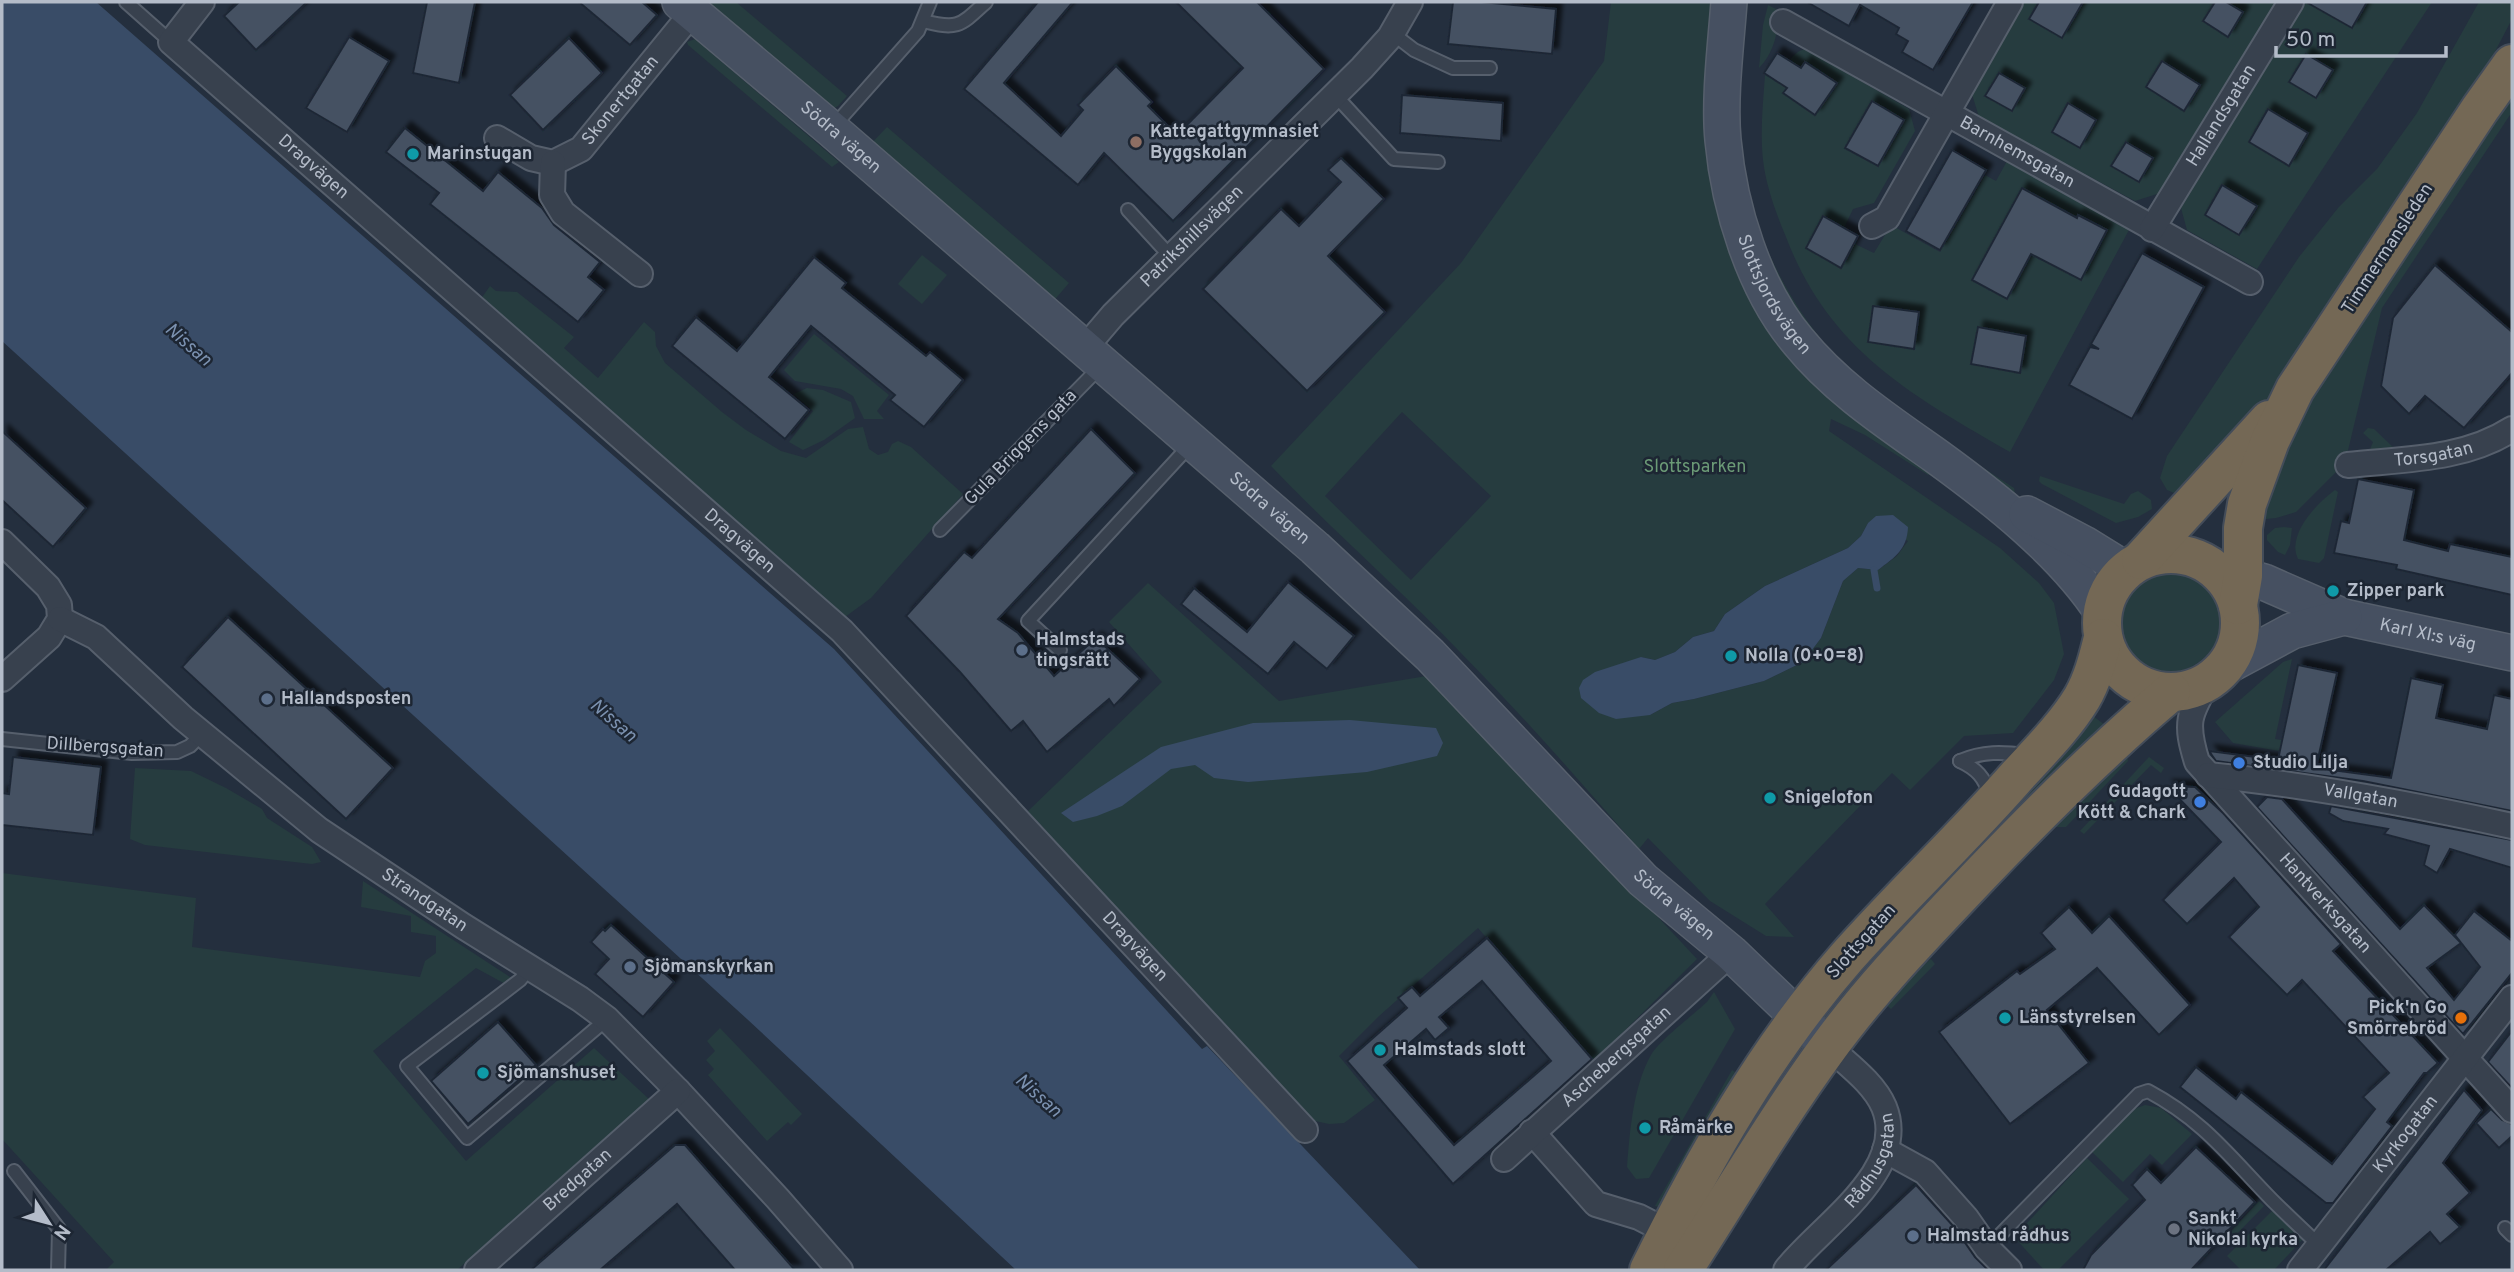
<svg xmlns="http://www.w3.org/2000/svg" width="2514" height="1272" font-family="Overpass,sans-serif">
	<style>
		.green { fill: #263c3f; fill-rule: evenodd }
		.water { fill: #394c67 }
		.lines { fill: none; stroke-linecap: round; stroke-linejoin: round }
		.stream { stroke: #394c67; stroke-width: 7 }
		.building { fill: #455162; stroke: #1f2835; stroke-width: 2; fill-rule: evenodd; filter: url(#shadow) }
		.lane-casing { stroke: #565f6c; stroke-width: 16 }
		.street-casing { stroke: #565f6c; stroke-width: 28 }
		.secondary-casing { stroke: #565f6c; stroke-width: 38 }
		.highway-casing { stroke: #434c59; stroke-width: 42 }
		.lane { stroke: #38414e; stroke-width: 12 }
		.street { stroke: #38414e; stroke-width: 24 }
		.secondary { stroke: #465061; stroke-width: 35 }
		.highway { stroke: #746855; stroke-width: 38 }
		.education-dot { fill: #8d6e63; stroke: #1d2633; stroke-width: 2.5 }
		.culture-dot { fill: #0f9aa8; stroke: #1d2633; stroke-width: 2.5 }
		.service-dot { fill: #5c6f8a; stroke: #1d2633; stroke-width: 2.5 }
		.shop-dot { fill: #3f7fe0; stroke: #1d2633; stroke-width: 2.5 }
		.food-dot { fill: #e8710a; stroke: #1d2633; stroke-width: 2.5 }
		.worship-dot { fill: #6b7280; stroke: #1d2633; stroke-width: 2.5 }
		.labels { text-anchor: middle; dominant-baseline: central; stroke-width: 5; stroke-linejoin: round; paint-order: stroke }
		.street-label { font-size: 18px; fill: #b4bcc9; stroke: #1d2633 }
		.poi-label { font-size: 18px; font-weight: bold; fill: #b4bcc9; stroke: #1d2633; text-anchor: start }
		.park-label { font-size: 18px; fill: #6b9a76; stroke: #1d2633 }
		.water-label { font-size: 19px; font-style: italic; fill: #7c92b1; stroke: #1d2633 }
	</style>
	<defs>
		<filter id="shadow"><feDropShadow dx="6" dy="-6" stdDeviation="2" flood-color="#0009"/></filter>
	</defs>
	<rect width="100%" height="100%" fill="#242f3e"/>
	<!-- green -->
	<g class="green">
		<path d="M694,2h42l111,94 -9,10 -11,6z"/>
		<path d="M1611,2h106l16,248 199,220 -4,5 -63,-40 -34,-16 -2,12 171,117 39,35 15,20 10,51 -10,26 -41,53 -49,3 -54,54 -18,-17 -127,131 29,33 -28,-1 -56,-35 -62,-63 -9,11c-58,-67 -117,-134 -179,-197 -61,-64 -128,-122 -189,-186l190,-203 143,-202zM1402,412l89,84 -80,84 -86,-84zM1868,523l40,18 -11,15 -19,14 -20,-2 -15,13 -22,57 -18,24 -39,19 -70,18 -22,4 -22,12 -9,-58 14,3 20,-8 18,-15 21,-6 11,-17 40,-28 83,-38 13,-12z"/>
		<path d="M1743,2h5c-4,42 -10,85 -8,127 3,87 43,172 102,234 19,19 41,34 62,50 36,26 73,51 110,75l1,6 -149,-102 -68,-75 -35,-63 -28,-117z"/>
		<path d="M2023,2h253l-116,191 -25,8 -156,-84 -8,-26z"/>
		<path d="M2306,2h126l-175,267 -70,-39 -6,-22z"/>
		<path d="M2479,2h33v17l-37,71 -192,294 -92,106 -12,5 -12,-5 -7,-12 7,-22 132,-199 39,-49 39,-39 40,-56z"/>
		<path d="M1768,5l8,4c5,20 -3,45 -17,59l4,-43z"/>
		<path d="M695,39l144,123 -7,5 -144,-122 -1,-3z"/>
		<path d="M1806,49l103,60 6,22 -41,72 -21,6 -10,21 14,15 17,8 17,-28 49,27 45,-77 11,6 11,-20 123,67 -120,224c-99,-57 -181,-102 -224,-215 -10,-24 -20,-51 -23,-77 -3,-28 0,-57 2,-85l12,7c8,-12 14,-31 29,-33z"/>
		<path d="M2512,92v20l-130,196 -37,155 -49,49 -20,6 -19,2 27,-82z"/>
		<path d="M887,127l182,156 -18,21 -185,-155z"/>
		<path d="M922,255l25,20 -25,29 -24,-20z"/>
		<path d="M490,286l6,5 21,1 57,45 -10,11 34,30 46,-56 11,10 1,14 9,17 57,49 24,18 35,21 25,7 42,-29 15,-2 6,22 9,6 10,-3 4,-8 6,-3 13,6 52,47 -92,104 -26,19 -14,-5 -355,-306z"/>
		<path d="M814,334l75,61 -12,16 7,8h-20l-11,-23 -12,-7 -46,-8 -11,-11z"/>
		<path d="M807,388l16,2 28,12 4,16 -31,22 -21,10 -14,-8 24,-31 -19,-17z"/>
		<path d="M2368,428l6,1 22,21 -27,2 4,-10 -10,-9z"/>
		<path d="M2040,476l84,28 7,-10 7,-3 13,9 1,9 -14,8 -22,6 -74,-39 -3,-3z"/>
		<path d="M2335,490l3,2 -14,66 -5,5 -21,-4c-12,-24 19,-56 37,-69z"/>
		<path d="M2284,527l8,1 -2,17 -5,10 -7,-3 -11,-12v-5l8,-7z"/>
		<path d="M2167,567c11,0 22,0 32,4 14,6 21,18 23,33 6,38 -22,71 -61,69 -11,0 -21,-5 -29,-12 -38,-33 -4,-84 35,-94z"/>
		<path d="M1148,583l131,118 153,-26 265,284 -103,102 -116,-133 -100,89 -39,39 36,44 -31,23 -15,1 -14,-3 -39,-28 -235,-268 -14,-13 135,-130 -53,-60z"/>
		<path d="M2292,659l-17,80 12,2 16,14 -70,-12 -18,-21 68,-60z"/>
		<path d="M2089,713l20,15 -138,129 13,-20z"/>
		<path d="M2126,749l2,12 -62,66h-12l-3,-6z"/>
		<path d="M2149,757l15,11 -3,5 -10,-8 -67,69 -4,-3z"/>
		<path d="M135,768l56,3 35,17 36,21 5,9 45,29 9,15 -9,2 -167,-19 -15,-6z"/>
		<path d="M2,873l194,25 -4,49 228,30 5,-16 11,-8v-17l-25,-4v-16l-50,-9 2,-26 150,98 -4,7 -33,-18 -103,83 93,110 128,-113 56,52 -193,170h-351l8,-8 -112,-123z"/>
		<path d="M1931,959l4,5 -44,45 -8,-7 24,-24z"/>
		<path d="M1714,992l21,37 -86,149 -13,1 -9,-12c3,-37 6,-80 24,-112 9,-15 43,-41 56,-53z"/>
		<path d="M720,1028l82,86 -11,11 -3,-3 -21,19 -59,-66 6,-6 -8,-9 9,-9 -8,-10z"/>
		<path d="M1732,1070l12,8 -80,130 -9,-2z"/>
		<path d="M2145,1105l16,3 31,26 -30,31 -12,-11 -27,28 -31,-30 42,-43z"/>
		<path d="M2087,1158l42,41 -71,71h-14l-29,-32 2,-4z"/>
		<path d="M2259,1201l5,5 -39,40 -3,-5z"/>
		<path d="M2273,1210l29,30 -28,30h-33l-14,-14z"/>
	</g>
	<!-- water -->
	<g class="water">
		<path d="M2,2h94l738,647 368,400 5,-3 213,224h-404l-269,-251 -745,-678z"/>
		<path d="M1893,515l15,12c-1,23 -13,30 -30,43l-20,-2 -15,13 -22,57 -18,24 -39,19 -70,18 -22,4 -22,12 -34,4 -17,-6 -18,-15 -2,-10 4,-8 12,-8 46,-15 14,3 20,-8 18,-15 21,-6 11,-17 40,-28 83,-38 13,-12 7,-13 8,-7z"/>
		<path d="M1350,720l86,8 7,15 -6,13 -70,16 -119,10 -34,-4 -19,-13 -24,4 -49,37 -25,10 -24,6 -12,-9 100,-66 92,-24z"/>
	</g>
	<g class="lines">
		<!-- stream -->
		<path class="stream" d="M1874,570l3,18"/>
	</g>
	<!-- building -->
	<g class="building">
		<path d="M239,2h68l-51,48 -32,-34z"/>
		<path d="M427,2h48l-16,81 -46,-10z"/>
		<path d="M579,2h63l15,13 -27,30z"/>
		<path d="M1038,2h35l-69,81 57,53 22,-26 -5,-5 38,-39 36,36 -4,4 29,29 66,-67 -67,-66h81l67,67 -151,152 -69,-68 -26,32 -114,-96z"/>
		<path d="M1453,2h29l74,7 -4,45 -104,-10z"/>
		<path d="M1807,2h166l-40,68 -31,-18 6,-11 -12,-7 3,-6 -39,-23 -11,21z"/>
		<path d="M2039,2h44l-21,36 -33,-19z"/>
		<path d="M2215,2h11l17,10 -15,25 -25,-16z"/>
		<path d="M2306,2h61l-15,26z"/>
		<path d="M349,37l40,24 -42,71 -41,-24z"/>
		<path d="M569,38l33,35 -59,57 -33,-35z"/>
		<path d="M1777,53l24,15 4,-6 32,21 -22,32 -32,-22 4,-5 -23,-15z"/>
		<path d="M2306,54l27,16 -17,28 -27,-16z"/>
		<path d="M2162,61l38,24 -16,26 -38,-24z"/>
		<path d="M1999,73l26,15 -13,23 -27,-15z"/>
		<path d="M1402,95l101,8 -2,38 -101,-8z"/>
		<path d="M1872,101l32,19 -26,46 -33,-18z"/>
		<path d="M2068,103l28,17 -16,28 -28,-16z"/>
		<path d="M2268,109l40,24 -19,33 -40,-24z"/>
		<path d="M405,128l78,63 15,-19 44,36 12,17 46,37 -12,15 16,13 -26,32 -148,-118 9,-11 -53,-41z"/>
		<path d="M2126,142l27,16 -14,24 -28,-16z"/>
		<path d="M1952,150l34,20 -46,80 -34,-19z"/>
		<path d="M1341,158l43,41 -56,57 57,56 -78,79 -104,-102 78,-80 18,17 42,-44 -13,-12z"/>
		<path d="M2222,185l35,21 -18,29 -34,-20z"/>
		<path d="M2022,188l55,30 1,-3 29,15 -26,50 -50,-26 -24,45 -35,-19z"/>
		<path d="M1823,216l35,20 -17,32 -35,-20z"/>
		<path d="M2142,253l62,34 -72,132 -63,-34 21,-38 9,2 -8,-5z"/>
		<path d="M814,257l32,26 -4,5 84,68 4,-4 33,28 -39,47 -34,-27 5,-5 -84,-69 -42,51 40,33 -24,29 -113,-93 24,-29 41,34z"/>
		<path d="M2435,265l77,67v41l-48,55 -39,-32 -16,18 -28,-28 12,-68z"/>
		<path d="M1873,306l46,6 -5,37 -46,-7z"/>
		<path d="M1978,327l48,9 -6,37 -49,-9z"/>
		<path d="M1091,429l44,44 -137,146 20,14 36,43 42,-38 44,41 -26,27 -5,-7 -62,53 -24,-31 -12,10 -51,-59 -54,-56 58,-64 8,6z"/>
		<path d="M2,431l84,77 -33,39 -51,-47z"/>
		<path d="M2358,479l56,11 -10,50 44,11 2,-7 62,13v38l-116,-26 1,-4 -63,-12 7,-32 8,2z"/>
		<path d="M1288,582l66,54 -27,33 -33,-27 -26,32 -87,-70 13,-16 53,44z"/>
		<path d="M228,617l165,151 -47,51 -164,-152z"/>
		<path d="M2298,665l39,8 -21,95 75,10 20,-100 32,7 -7,33 51,11 7,-34 18,4v112l-149,-30 -147,-20 -7,-10 69,9z"/>
		<path d="M13,757l88,10 -8,68 -91,-10v-32l7,1z"/>
		<path d="M2167,786l28,1 28,26 118,131 -8,7 105,112 -11,10h-3l-37,49 5,4 -59,77h-7l-146,-116 16,-20 40,32 5,-7 91,72 43,-55 -12,-12 26,-24 -87,-93 -15,15 -58,-58 30,-30 -25,-29 -47,46 -24,-24 58,-58z"/>
		<path d="M2267,797l15,2 118,130 24,-24 37,38 -34,25 27,32 26,-33 -25,-32 19,-24 38,30v32l-49,61 -206,-227z"/>
		<path d="M2331,806l181,34v28l-62,-19 -13,24 -13,-8 5,-19 -45,-12 4,-5 -45,-8 -14,-8z"/>
		<path d="M2069,907l23,26 17,-17 81,89 -31,30 -62,-67 -50,42 42,53 -79,61 -71,-92 78,-61 3,3 35,-25 -14,-16z"/>
		<path d="M611,925l63,57 -31,35 -48,-43 14,-15 -18,-17 12,-13 2,2z"/>
		<path d="M1487,938l105,121 -139,125 -106,-123 60,-53 -9,-10 14,-11 8,9zM1482,981l69,80 -97,84 -70,-80 42,-36 9,11 14,-12 -10,-11z"/>
		<path d="M498,1022l38,43 -68,59 -37,-43z"/>
		<path d="M2512,1031v57l-24,-26z"/>
		<path d="M2464,1090l18,20 -39,53 27,30 -23,21 13,13 -20,17 -10,-12 -44,38h-62z"/>
		<path d="M2491,1109l11,11 10,4v12l-13,12 -23,-25z"/>
		<path d="M675,1145h10l110,125h-60l-58,-66 -77,66h-69z"/>
		<path d="M2196,1147l59,55 -64,68h-108l8,-15 54,-55 -13,-15 15,-16 14,14z"/>
		<path d="M1916,1185l38,42 21,30 13,13h-162z"/>
	</g>
	<g class="lines">
		<!-- lane casing -->
		<g class="lane-casing">
			<g id="lane">
				<path d="M126,2l45,40"/>
				<path d="M923,21c35,9 37,5 63,-19"/>
				<path d="M1392,33l22,17 39,18h37"/>
				<path d="M1335,95l59,64 44,3"/>
				<path d="M833,127l85,-96 12,-29"/>
				<path d="M1128,210l44,48"/>
				<path d="M940,530l162,-165"/>
				<path d="M1060,650l-32,-29 164,-178"/>
				<path d="M2,739l130,14 45,-1 13,-6 12,-12"/>
				<path d="M1960,761c23,-10 42,-9 67,-6"/>
				<path d="M1960,761c17,8 24,16 30,34"/>
				<path d="M530,968l-10,12 -113,86 60,72 140,-119"/>
				<path d="M14,1171l45,58 -1,41"/>
				<path d="M2505,1228l7,7"/>
				<path d="M1987,1248l152,-154 9,-3c56,30 81,65 124,109 15,15 31,30 47,45"/>
			</g>
		</g>
		<!-- street casing -->
		<g class="street-casing">
			<g id="street">
				<path id="s1" d="M202,2l-31,40 671,589 463,499"/>
				<path id="s2" d="M1783,22l467,260"/>
				<path id="s3" d="M497,138l34,20 22,5 28,-14 111,-136"/>
				<path d="M553,163l-1,32 11,18 77,61"/>
				<path d="M1872,226l15,-8 123,-216"/>
				<path id="s4" d="M2152,229l139,-227"/>
				<path id="s5" d="M1084,349l29,-34 249,-247 28,-31 20,-35"/>
				<path id="s6" d="M2348,465c56,-6 116,-5 164,-36"/>
				<path d="M2,542l46,45 11,18 1,14 -11,18 -47,42"/>
				<path id="s7" d="M60,619l36,18 87,81 136,112 144,96 117,73 27,20 71,72 100,108 62,71"/>
				<path id="s8" d="M2209,680c-21,35 -24,43 -12,82l315,348"/>
				<path id="s9" d="M2208,775c103,10 203,29 304,51"/>
				<path d="M1532,1132l64,72 43,13 29,15"/>
				<path d="M1885,1150l40,22 41,46 21,30 22,22"/>
				<path id="s10" d="M1504,1159l227,-206"/>
				<path id="s11" d="M477,1270l201,-179"/>
				<path id="s12" d="M1786,1270c33,-43 124,-99 98,-163 -10,-24 -37,-43 -55,-60"/>
				<path id="s13" d="M2300,1270l212,-272"/>
			</g>
		</g>
		<!-- secondary casing -->
		<g class="secondary-casing">
			<g id="secondary">
				<path id="s14" d="M680,2l151,127 484,419 115,107 213,225 88,73 98,94"/>
				<path id="s15" d="M1729,2c-3,42 -10,96 -6,138 6,67 31,149 75,201 38,47 90,81 138,115 58,42 127,96 166,156"/>
				<path d="M2027,514l57,30 42,26"/>
				<path id="s16" d="M2219,573l24,3 21,6 80,35 168,36"/>
				<path d="M2223,668l69,-37 52,-14"/>
			</g>
		</g>
		<!-- highway casing -->
		<g class="highway-casing">
			<g id="highway">
				<circle cx="2171" cy="623" r="69"/>
				<path d="M2141,560l128,-140"/>
				<path d="M2238,605l5,-29v-48l4,-24 23,-63 25,-52 185,-280 32,-45"/>
				<path d="M1649,1270c55,-111 116,-219 198,-313 55,-62 116,-119 171,-182 22,-24 47,-49 64,-77 11,-19 16,-40 21,-60"/>
				<path d="M1683,1270c48,-74 93,-151 145,-222 45,-62 99,-117 151,-172 62,-65 124,-127 192,-184"/>
			</g>
		</g>
		<!-- lane -->
		<use href="#lane" class="lane"/>
		<!-- street -->
		<use href="#street" class="street"/>
		<!-- secondary -->
		<use href="#secondary" class="secondary"/>
		<!-- highway -->
		<use href="#highway" class="highway"/>
	</g>
	<!-- markers -->
	<circle class="education-dot" cx="1136" cy="142" r="7"/>
	<g class="culture-dot">
		<circle cx="413" cy="154" r="7"/>
		<circle cx="2333" cy="591" r="7"/>
		<circle cx="1731" cy="656" r="7"/>
		<circle cx="1770" cy="798" r="7"/>
		<circle cx="2005" cy="1018" r="7"/>
		<circle cx="1380" cy="1050" r="7"/>
		<circle cx="483" cy="1073" r="7"/>
		<circle cx="1645" cy="1128" r="7"/>
	</g>
	<g class="service-dot">
		<circle cx="1022" cy="650" r="7"/>
		<circle cx="267" cy="699" r="7"/>
		<circle cx="630" cy="967" r="7"/>
		<circle cx="1913" cy="1236" r="7"/>
	</g>
	<g class="shop-dot">
		<circle cx="2239" cy="763" r="7"/>
		<circle cx="2200" cy="802" r="7"/>
	</g>
	<circle class="food-dot" cx="2461" cy="1018" r="7"/>
	<circle class="worship-dot" cx="2174" cy="1229" r="7"/>
	<g class="labels">
		<!-- street labels -->
		<g class="street-label">
			<text stroke="none"><textPath href="#s3" startOffset="156">Skonertgatan</textPath></text>
			<text stroke="none"><textPath href="#s4" startOffset="133">Hallandsgatan</textPath></text>
			<text stroke="none"><textPath href="#s14" startOffset="210">Södra vägen</textPath></text>
			<text stroke="none"><textPath href="#s2" startOffset="268">Barnhemsgatan</textPath></text>
			<text stroke="none"><textPath href="#s1" startOffset="240">Dragvägen</textPath></text>
			<text stroke="none"><textPath href="#s5" startOffset="156">Patrikshillsvägen</textPath></text>
			<text transform="translate(2388 249) rotate(-57)">Timmermansleden</text>
			<text stroke="none"><textPath href="#s15" startOffset="303">Slottsjordsvägen</textPath></text>
			<text transform="translate(1021 448) rotate(-46)">Gula Briggens gata</text>
			<text stroke="none"><textPath href="#s6" startOffset="86">Torsgatan</textPath></text>
			<text stroke="none"><textPath href="#s14" startOffset="777">Södra vägen</textPath></text>
			<text stroke="none"><textPath href="#s1" startOffset="807">Dragvägen</textPath></text>
			<text stroke="none"><textPath href="#s16" startOffset="219">Karl XI:s väg</textPath></text>
			<text transform="translate(105 748) rotate(4)">Dillbergsgatan</text>
			<text stroke="none"><textPath href="#s9" startOffset="154">Vallgatan</textPath></text>
			<text stroke="none"><textPath href="#s7" startOffset="462">Strandgatan</textPath></text>
			<text stroke="none"><textPath href="#s14" startOffset="1344">Södra vägen</textPath></text>
			<text stroke="none"><textPath href="#s8" startOffset="278">Hantverksgatan</textPath></text>
			<text transform="translate(1862 942) rotate(-48)">Slottsgatan</text>
			<text stroke="none"><textPath href="#s1" startOffset="1374">Dragvägen</textPath></text>
			<text stroke="none"><textPath href="#s10" startOffset="152">Aschebergsgatan</textPath></text>
			<text stroke="none"><textPath href="#s13" startOffset="172">Kyrkogatan</textPath></text>
			<text stroke="none"><textPath href="#s12" startOffset="142">Rådhusgatan</textPath></text>
			<text stroke="none"><textPath href="#s11" startOffset="135">Bredgatan</textPath></text>
		</g>
		<!-- poi labels -->
		<g class="poi-label">
			<text x="1150" y="132">Kattegattgymnasiet<tspan x="1150" dy="21">Byggskolan</tspan></text>
			<text x="427" y="154">Marinstugan</text>
			<text x="2347" y="591">Zipper park</text>
			<text x="1036" y="640">Halmstads<tspan x="1036" dy="21">tingsrätt</tspan></text>
			<text x="1745" y="656">Nolla (0+0=8)</text>
			<text x="281" y="699">Hallandsposten</text>
			<text x="2253" y="763">Studio Lilja</text>
			<text x="2186" y="792" text-anchor="end">Gudagott<tspan x="2186" dy="21">Kött &amp; Chark</tspan></text>
			<text x="1784" y="798">Snigelofon</text>
			<text x="644" y="967">Sjömanskyrkan</text>
			<text x="2447" y="1008" text-anchor="end">Pick'n Go<tspan x="2447" dy="21">Smörrebröd</tspan></text>
			<text x="2019" y="1018">Länsstyrelsen</text>
			<text x="1394" y="1050">Halmstads slott</text>
			<text x="497" y="1073">Sjömanshuset</text>
			<text x="1659" y="1128">Råmärke</text>
			<text x="2188" y="1219">Sankt<tspan x="2188" dy="21">Nikolai kyrka</tspan></text>
			<text x="1927" y="1236">Halmstad rådhus</text>
		</g>
		<!-- park labels -->
		<g class="park-label">
			<text x="1695" y="467">Slottsparken</text>
		</g>
		<!-- water labels -->
		<g class="water-label">
			<text transform="translate(188 345) rotate(41)">Nissan</text>
			<text transform="translate(613 721) rotate(41)">Nissan</text>
			<text transform="translate(1038 1096) rotate(42)">Nissan</text>
		</g>
	</g>
	<!-- border -->
	<rect width="2514" height="1272" fill="none" stroke="#b4bcc9" stroke-width="7"/>
	<!-- north arrow -->
	<g transform="translate(49 1223) rotate(126)" stroke="#1d2633" stroke-width="5" paint-order="stroke">
	<path d="M0-5L12 26L0 18L-12 26Z" fill="#b4bcc9"/>
	<text y="-10" font-size="19" font-weight="bold" text-anchor="middle" fill="#b4bcc9">N</text>
	</g>
	<!-- scale -->
	<path d="M2276 46v10h170v-10" fill="none" stroke="#b4bcc9" stroke-width="3.5"/>
	<text x="2286" y="46" font-size="21" fill="#b4bcc9" stroke="#1d2633" stroke-width="5" paint-order="stroke">50 m</text>
</svg>
